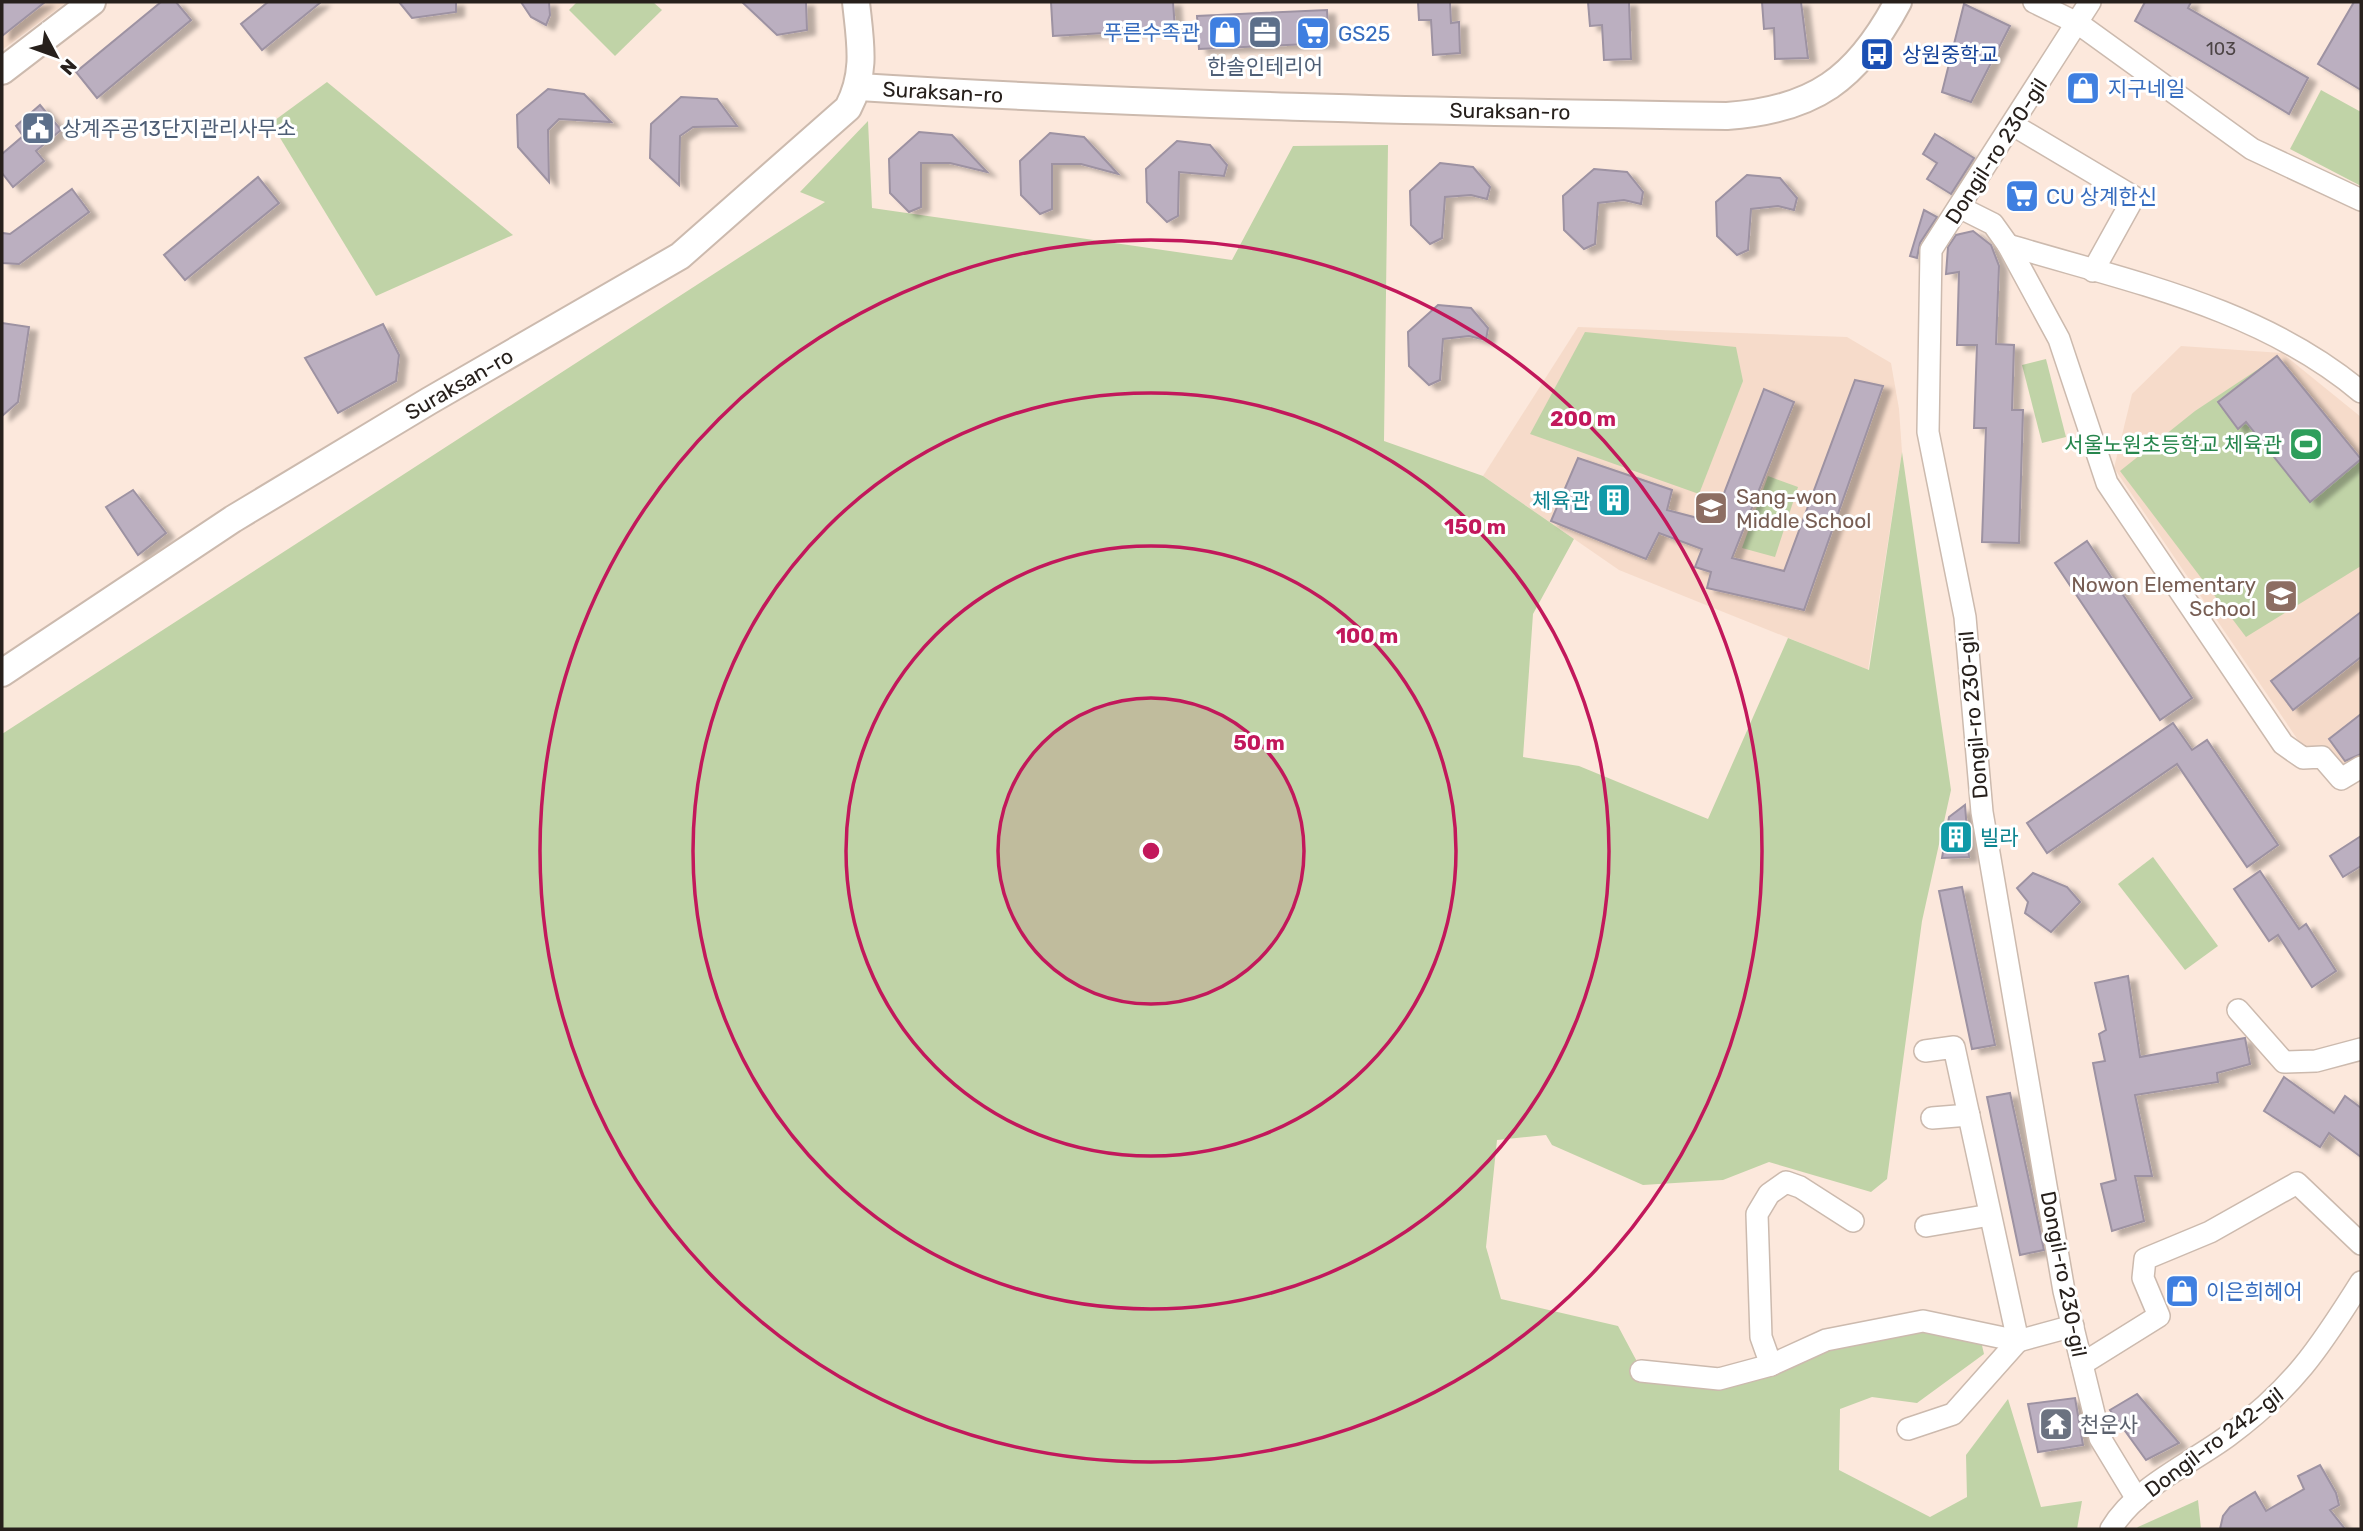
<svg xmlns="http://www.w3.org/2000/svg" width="2363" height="1531" font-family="Rubik,'Noto Sans KR',sans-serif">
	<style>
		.built { fill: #f6dbca }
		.green { fill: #c0d3a7 }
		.building { fill: #bbafc0; stroke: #9d92a2; stroke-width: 2; filter: url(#shadow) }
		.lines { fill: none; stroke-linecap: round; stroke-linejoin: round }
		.minor-casing { stroke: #ccbaae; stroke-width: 24 }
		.tertiary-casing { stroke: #ccbaae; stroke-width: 30 }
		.minor { stroke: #fff; stroke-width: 21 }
		.tertiary { stroke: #fff; stroke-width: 26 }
		.ring { fill: none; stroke: #c2185b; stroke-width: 3.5 }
		.labels { text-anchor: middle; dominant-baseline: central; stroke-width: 6; stroke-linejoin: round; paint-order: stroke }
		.number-label { font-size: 18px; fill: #4c4445 }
		.shop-label { font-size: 21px; fill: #366cbe; stroke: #fff; text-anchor: start }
		.transit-label { font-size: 21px; fill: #164399; stroke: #fff; text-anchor: start }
		.service-label { font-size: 21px; fill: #4e5e75; stroke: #fff }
		.street-label { font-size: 21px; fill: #27201c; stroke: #fff }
		.leisure-label { font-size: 21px; fill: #27864d; stroke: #fff; text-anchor: end }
		.education-label { font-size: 21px; fill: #785e54; stroke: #fff; text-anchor: start }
		.culture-label { font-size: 21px; fill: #0d838f; stroke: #fff; text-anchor: end }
		.worship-label { font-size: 21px; fill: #5b616d; stroke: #fff; text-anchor: start }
		.centre { fill: #c2185b; stroke: #fff; stroke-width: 3.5 }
		.ring-label { font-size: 21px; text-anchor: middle; font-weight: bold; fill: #c2185b; stroke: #fff; stroke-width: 6; stroke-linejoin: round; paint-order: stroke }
	</style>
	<defs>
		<filter id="shadow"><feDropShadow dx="8" dy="4.5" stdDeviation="2" flood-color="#0004"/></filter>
	</defs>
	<rect width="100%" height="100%" fill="#fce8dc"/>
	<!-- built -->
	<g class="built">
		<path d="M2,2h65l-65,48z"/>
		<path d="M1578,327l269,10 44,26 8,46 3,43 -34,218 -249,-100 -136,-94z"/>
		<path d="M2181,346l101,7 79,64v343l-19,10 -38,-21 -190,-281 18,-74z"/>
	</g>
	<!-- green -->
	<g class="green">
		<path d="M577,2h76l9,8 -47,46 -46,-46z"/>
		<path d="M327,82l186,153 -137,61 -105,-173z"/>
		<path d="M2321,90l40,22v74l-71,-37z"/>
		<path d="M868,121l4,87 360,52 61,-114 95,-1 -4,296 99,35 91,63 -41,75 -10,143 56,9 129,53 80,-181 81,32 33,-218 49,338 -29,131 -35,258 -16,13 -102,-30 -46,18 -80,5 -91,-40 -6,-10 -49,5 -11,107 15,52 117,27 24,45 110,8 98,-40 127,-15 7,30 -67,49 -45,-6 -32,12 -1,61 91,47 37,-20 -1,-42 42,-56 33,108 41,-6 -5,28h-2075v-795l823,-532 -25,-10z"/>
		<path d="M1585,332l151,15 7,34 -44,113 -169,-60z"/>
		<path d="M2275,358l86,102v106l-115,71 -126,-166 75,-60z"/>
		<path d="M2046,359l20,78 -24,6 -20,-78z"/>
		<path d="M1768,476l30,11 -23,70 -33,-9z"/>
		<path d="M2153,857l65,89 -33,24 -67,-86z"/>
		<path d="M2198,1500l3,29h-65l2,-2z"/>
	</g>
	<!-- building -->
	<g class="building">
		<path d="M2,2h43l-43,34z"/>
		<path d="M161,2h15l15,18 -94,78 -21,-26z"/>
		<path d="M268,2h53l-59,48 -21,-26z"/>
		<path d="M399,2h57v10l-44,6z"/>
		<path d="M521,2h28l1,13 -4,10 -15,-8z"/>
		<path d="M742,2h64l1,28 -30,5z"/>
		<path d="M1051,2h122l2,27 -122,7z"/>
		<path d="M1418,2h32l1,21 8,-1 1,31 -27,2 -2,-35h-12z"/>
		<path d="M1588,2h41l2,57 -27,1 -2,-35 -12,1z"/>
		<path d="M1762,2h39l7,56 -33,1 -1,-31 -10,1z"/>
		<path d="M2145,2h46l-3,6 120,70 -19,36 -154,-93z"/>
		<path d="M2354,2h7v88l-43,-26z"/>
		<path d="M1964,4l46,22 -39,76 -29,-10z"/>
		<path d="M1327,10l2,33 -130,6 -2,-33z"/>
		<path d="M548,89l36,5 27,28 -52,-3 -11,11 1,52 -31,-35 -1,-32z"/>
		<path d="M681,97l36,2 20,27 -44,1 -13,9 -1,49 -29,-27 1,-34z"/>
		<path d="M40,105l21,25 -25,21 8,10 -31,26 -11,-14v-19l21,-18 -7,-10z"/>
		<path d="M919,132l33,3 35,37 -37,-9h-29v44l-12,5 -19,-19 -1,-34z"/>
		<path d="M1050,133l34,4 34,37 -37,-10h-29v45l-12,5 -19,-19 -1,-34z"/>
		<path d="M1935,134l39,24 -23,36 -24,-15 10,-16 -14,-9z"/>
		<path d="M1177,141l33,4 17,20 -3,11 -45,-4 -1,44 -11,6 -20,-20 -1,-33z"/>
		<path d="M1440,163l33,4 17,20 -3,12 -16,-4 -26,2 -3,41 -12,6 -19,-19 -1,-34z"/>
		<path d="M1594,169l33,3 16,20 -2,12 -17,-4 -26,3 -3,41 -11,5 -20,-19 -1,-34z"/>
		<path d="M1747,175l33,3 17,20 -3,12 -16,-4 -27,3 -3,41 -11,5 -20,-19 -1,-34z"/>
		<path d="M258,177l21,26 -94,77 -21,-25z"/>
		<path d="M72,189l17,23 -70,52 -17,-1v-30l8,1z"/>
		<path d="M1924,210l13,7 -17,26 -3,15 -7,-2z"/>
		<path d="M1973,231l18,14 8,21 -3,78 18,1 -2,65h11l-4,133 -37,-1 4,-114h-12l3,-83h-20l2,-73 -13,2 2,-27 8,-12z"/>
		<path d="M1438,305l33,3 17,20 -2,12 -17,-4 -26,3 -3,41 -11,5 -20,-19 -1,-34z"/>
		<path d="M2,323l27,4 -11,75 -16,14z"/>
		<path d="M383,324l16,31 -3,26 -58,32 -33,-55z"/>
		<path d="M2277,356l84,103 -51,43 -64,-80 -8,7 -20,-27z"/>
		<path d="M1855,380l28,6 -79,224 -97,-22 4,-16 -16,-5 7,-18 -43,-16 -13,26 -95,-38 27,-63 94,32 -5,20 46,12 51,-133 30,13 -62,156 52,13z"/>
		<path d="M133,490l33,43 -28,22 -32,-48z"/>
		<path d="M2087,541l105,157 -32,22 -105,-157z"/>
		<path d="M2361,612v45l-68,53 -22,-29z"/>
		<path d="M2361,714v40l-16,7 -16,-22z"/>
		<path d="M2173,723l19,27 15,-10 71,105 -31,22 -70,-103 -130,89 -20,-30z"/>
		<path d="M1965,805l4,52 -27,1 7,-41z"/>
		<path d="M2361,836v30l-18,11 -13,-21z"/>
		<path d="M2260,871l39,58 7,-5 30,47 -24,16 -34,-52 -9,6 -35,-52z"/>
		<path d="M2033,873l34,14 13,15 -29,30 -26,-19 3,-11 -11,-14z"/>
		<path d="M1962,887l33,158 -23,4 -33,-158z"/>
		<path d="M2128,976l12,81 105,-19 5,26 -33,9 1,9 -83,13 17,81h-17l9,45 -32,10 -11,-47 15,-4 -23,-117 12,-2 -6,-27 7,-4 -11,-47z"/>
		<path d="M2284,1077l50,36 11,-17 16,12v49l-32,-24 -9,14 -56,-36z"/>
		<path d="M2010,1093l34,157 -24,5 -33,-158z"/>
		<path d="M2137,1394l42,49 -33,17 -36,-50z"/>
		<path d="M2075,1398l8,47 -45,7 -10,-48z"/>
		<path d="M2320,1465l16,28 3,12 -9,5 15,19h-125l3,-13 7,-9 25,-15 11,19 38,-22 -6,-13z"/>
	</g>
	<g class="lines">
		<!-- minor casing -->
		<g class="minor-casing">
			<g id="minor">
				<path d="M2034,2l45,22 173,125 109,51"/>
				<path d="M2090,2l-159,248 -3,182 37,185 17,195 82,479 36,147 37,61"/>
				<path d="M2013,125l121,72 -41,74"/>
				<path d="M1959,207l34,17 15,21 51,94 48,144 176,261 20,14 19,-1 19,22 20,-12"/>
				<path d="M2008,245c123,37 253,63 353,147"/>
				<path d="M2238,1010l46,52 32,-1 45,-12"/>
				<path d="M1932,1118l37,-3"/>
				<path d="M1926,1226l64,-11"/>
				<path d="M2082,1364l77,-48 -16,-38 2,-19 65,-27 87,-49 64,61"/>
				<path d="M1771,1365l-10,-28 -4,-123 12,-20 17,-12 14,5 53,34"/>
				<path d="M1641,1371l78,8 52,-14 55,-25 97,-19 95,20 55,-15"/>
				<path d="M1908,1429l45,-15 65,-73 -64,-294 -29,4"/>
				<path d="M2111,1529c25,-42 79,-65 117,-93 65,-48 91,-87 133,-154"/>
			</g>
		</g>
		<!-- tertiary casing -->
		<g class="tertiary-casing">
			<g id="tertiary">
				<path d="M2,71l90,-69"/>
				<path d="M859,87c289,18 579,25 868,29 87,-6 130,-37 171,-114"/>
				<path d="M2,673l231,-154 196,-118 251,-145 168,-148c19,-36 12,-67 8,-106"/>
			</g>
		</g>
		<!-- minor -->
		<use href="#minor" class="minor"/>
		<!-- tertiary -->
		<use href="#tertiary" class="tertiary"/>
	</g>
	<!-- distance rings -->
	<circle cx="1151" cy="851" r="153" fill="#c2185b" fill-opacity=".12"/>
	<g class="ring">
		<circle cx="1151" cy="851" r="153"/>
		<circle cx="1151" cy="851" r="305"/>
		<circle cx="1151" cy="851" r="458"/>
		<circle cx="1151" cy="851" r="611"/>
	</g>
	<!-- icons -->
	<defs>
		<g id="shop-square" transform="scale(1.75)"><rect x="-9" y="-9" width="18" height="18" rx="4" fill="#3f7fe0" stroke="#fff"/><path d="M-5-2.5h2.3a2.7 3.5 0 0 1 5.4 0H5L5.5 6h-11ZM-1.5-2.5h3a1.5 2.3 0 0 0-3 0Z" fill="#fff"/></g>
		<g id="office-square" transform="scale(1.75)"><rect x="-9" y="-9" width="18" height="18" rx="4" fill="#5c6f8a" stroke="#fff"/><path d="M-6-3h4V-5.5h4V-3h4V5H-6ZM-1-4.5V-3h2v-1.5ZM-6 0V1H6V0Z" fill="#fff"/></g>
		<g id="supermarket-square" transform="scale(1.75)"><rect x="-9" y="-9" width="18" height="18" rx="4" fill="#3f7fe0" stroke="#fff"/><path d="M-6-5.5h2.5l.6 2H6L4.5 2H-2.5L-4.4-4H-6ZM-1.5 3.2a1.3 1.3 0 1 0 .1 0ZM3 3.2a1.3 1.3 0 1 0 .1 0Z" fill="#fff"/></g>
		<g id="bus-square" transform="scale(1.75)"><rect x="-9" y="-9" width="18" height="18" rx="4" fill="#1a4fb4" stroke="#fff"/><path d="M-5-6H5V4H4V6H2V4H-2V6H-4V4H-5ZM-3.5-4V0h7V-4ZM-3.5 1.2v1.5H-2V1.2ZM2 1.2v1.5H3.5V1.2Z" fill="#fff"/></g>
		<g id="civic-square" transform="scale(1.75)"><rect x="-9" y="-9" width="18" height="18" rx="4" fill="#5c6f8a" stroke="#fff"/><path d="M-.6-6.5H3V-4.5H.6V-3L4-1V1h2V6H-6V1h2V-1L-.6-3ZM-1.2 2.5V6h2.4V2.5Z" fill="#fff"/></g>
		<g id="stadium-square" transform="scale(1.75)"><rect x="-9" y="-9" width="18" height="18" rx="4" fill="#2e9e5b" stroke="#fff"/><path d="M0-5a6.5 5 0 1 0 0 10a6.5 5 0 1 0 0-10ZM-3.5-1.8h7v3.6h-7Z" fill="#fff"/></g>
		<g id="building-square" transform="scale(1.75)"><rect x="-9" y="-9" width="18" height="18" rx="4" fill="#0f9aa8" stroke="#fff"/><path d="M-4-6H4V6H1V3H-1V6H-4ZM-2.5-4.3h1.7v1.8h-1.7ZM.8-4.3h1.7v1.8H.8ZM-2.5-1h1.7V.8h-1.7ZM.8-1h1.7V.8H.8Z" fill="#fff"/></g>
		<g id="school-square" transform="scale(1.75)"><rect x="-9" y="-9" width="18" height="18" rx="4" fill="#8d6e63" stroke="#fff"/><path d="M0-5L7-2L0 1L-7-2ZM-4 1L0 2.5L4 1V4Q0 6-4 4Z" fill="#fff"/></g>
		<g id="temple-square" transform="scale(1.75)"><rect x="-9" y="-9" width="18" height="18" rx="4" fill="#6b7280" stroke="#fff"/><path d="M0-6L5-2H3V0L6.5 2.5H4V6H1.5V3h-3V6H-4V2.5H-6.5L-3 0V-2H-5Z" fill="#fff"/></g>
	</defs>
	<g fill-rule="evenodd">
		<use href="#shop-square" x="1225" y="32"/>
		<use href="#office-square" x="1265" y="32"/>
		<use href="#supermarket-square" x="1313" y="33"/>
		<use href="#bus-square" x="1877" y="54"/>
		<use href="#shop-square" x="2083" y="88"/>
		<use href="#civic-square" x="38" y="128"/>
		<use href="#supermarket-square" x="2022" y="196"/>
		<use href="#stadium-square" x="2306" y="444"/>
		<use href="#building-square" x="1614" y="500"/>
		<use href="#school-square" x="1711" y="508"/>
		<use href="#school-square" x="2281" y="596"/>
		<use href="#building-square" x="1956" y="837"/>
		<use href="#shop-square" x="2182" y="1291"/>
		<use href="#temple-square" x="2056" y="1424"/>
	</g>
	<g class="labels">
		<!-- number labels -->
		<g class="number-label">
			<text x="2221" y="49">103</text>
		</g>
		<!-- shop labels -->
		<g class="shop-label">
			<text x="1200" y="32" text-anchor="end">푸른수족관</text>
			<text x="1338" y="33">GS25</text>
			<text x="2108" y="88">지구네일</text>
			<text x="2046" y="196">CU 상계한신</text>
			<text x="2206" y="1291">이은희헤어</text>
		</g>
		<!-- transit labels -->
		<g class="transit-label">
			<text x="1902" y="54">상원중학교</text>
		</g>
		<!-- service labels -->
		<g class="service-label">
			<text x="1265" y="66">한솔인테리어</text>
			<text x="62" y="128" text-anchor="start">상계주공13단지관리사무소</text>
		</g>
		<!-- street labels -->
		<g class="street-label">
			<text transform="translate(943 92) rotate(3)">Suraksan-ro</text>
			<text transform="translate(1510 111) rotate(1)">Suraksan-ro</text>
			<text transform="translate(1996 151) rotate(-57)">Dongil-ro 230-gil</text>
			<text transform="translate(459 384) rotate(-30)">Suraksan-ro</text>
			<text transform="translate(1973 715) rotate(-95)">Dongil-ro 230-gil</text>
			<text transform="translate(2064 1274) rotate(79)">Dongil-ro 230-gil</text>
			<text transform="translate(2214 1442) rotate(-37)">Dongil-ro 242-gil</text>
		</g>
		<!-- leisure labels -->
		<g class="leisure-label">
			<text x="2282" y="444">서울노원초등학교 체육관</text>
		</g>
		<!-- education labels -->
		<g class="education-label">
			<text x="1736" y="496">Sang-won<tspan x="1736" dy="24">Middle School</tspan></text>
			<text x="2256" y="584" text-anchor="end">Nowon Elementary<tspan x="2256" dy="24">School</tspan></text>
		</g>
		<!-- culture labels -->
		<g class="culture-label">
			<text x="1590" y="500">체육관</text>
			<text x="1980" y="837" text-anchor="start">빌라</text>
		</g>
		<!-- worship labels -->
		<g class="worship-label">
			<text x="2080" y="1424">천운사</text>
		</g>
	</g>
	<circle cx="1151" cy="851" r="10" class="centre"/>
	<g class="ring-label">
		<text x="1583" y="426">200 m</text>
		<text x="1475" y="534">150 m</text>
		<text x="1367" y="643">100 m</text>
		<text x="1259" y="750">50 m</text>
	</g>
	<!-- border -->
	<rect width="2363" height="1531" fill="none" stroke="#27201c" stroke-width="7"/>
	<!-- north arrow -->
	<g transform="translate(56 56) rotate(131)" stroke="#ffffff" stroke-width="5" paint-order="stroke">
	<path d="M0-5L12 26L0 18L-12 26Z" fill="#27201c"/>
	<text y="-10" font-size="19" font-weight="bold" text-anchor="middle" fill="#27201c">N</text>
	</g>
</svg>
